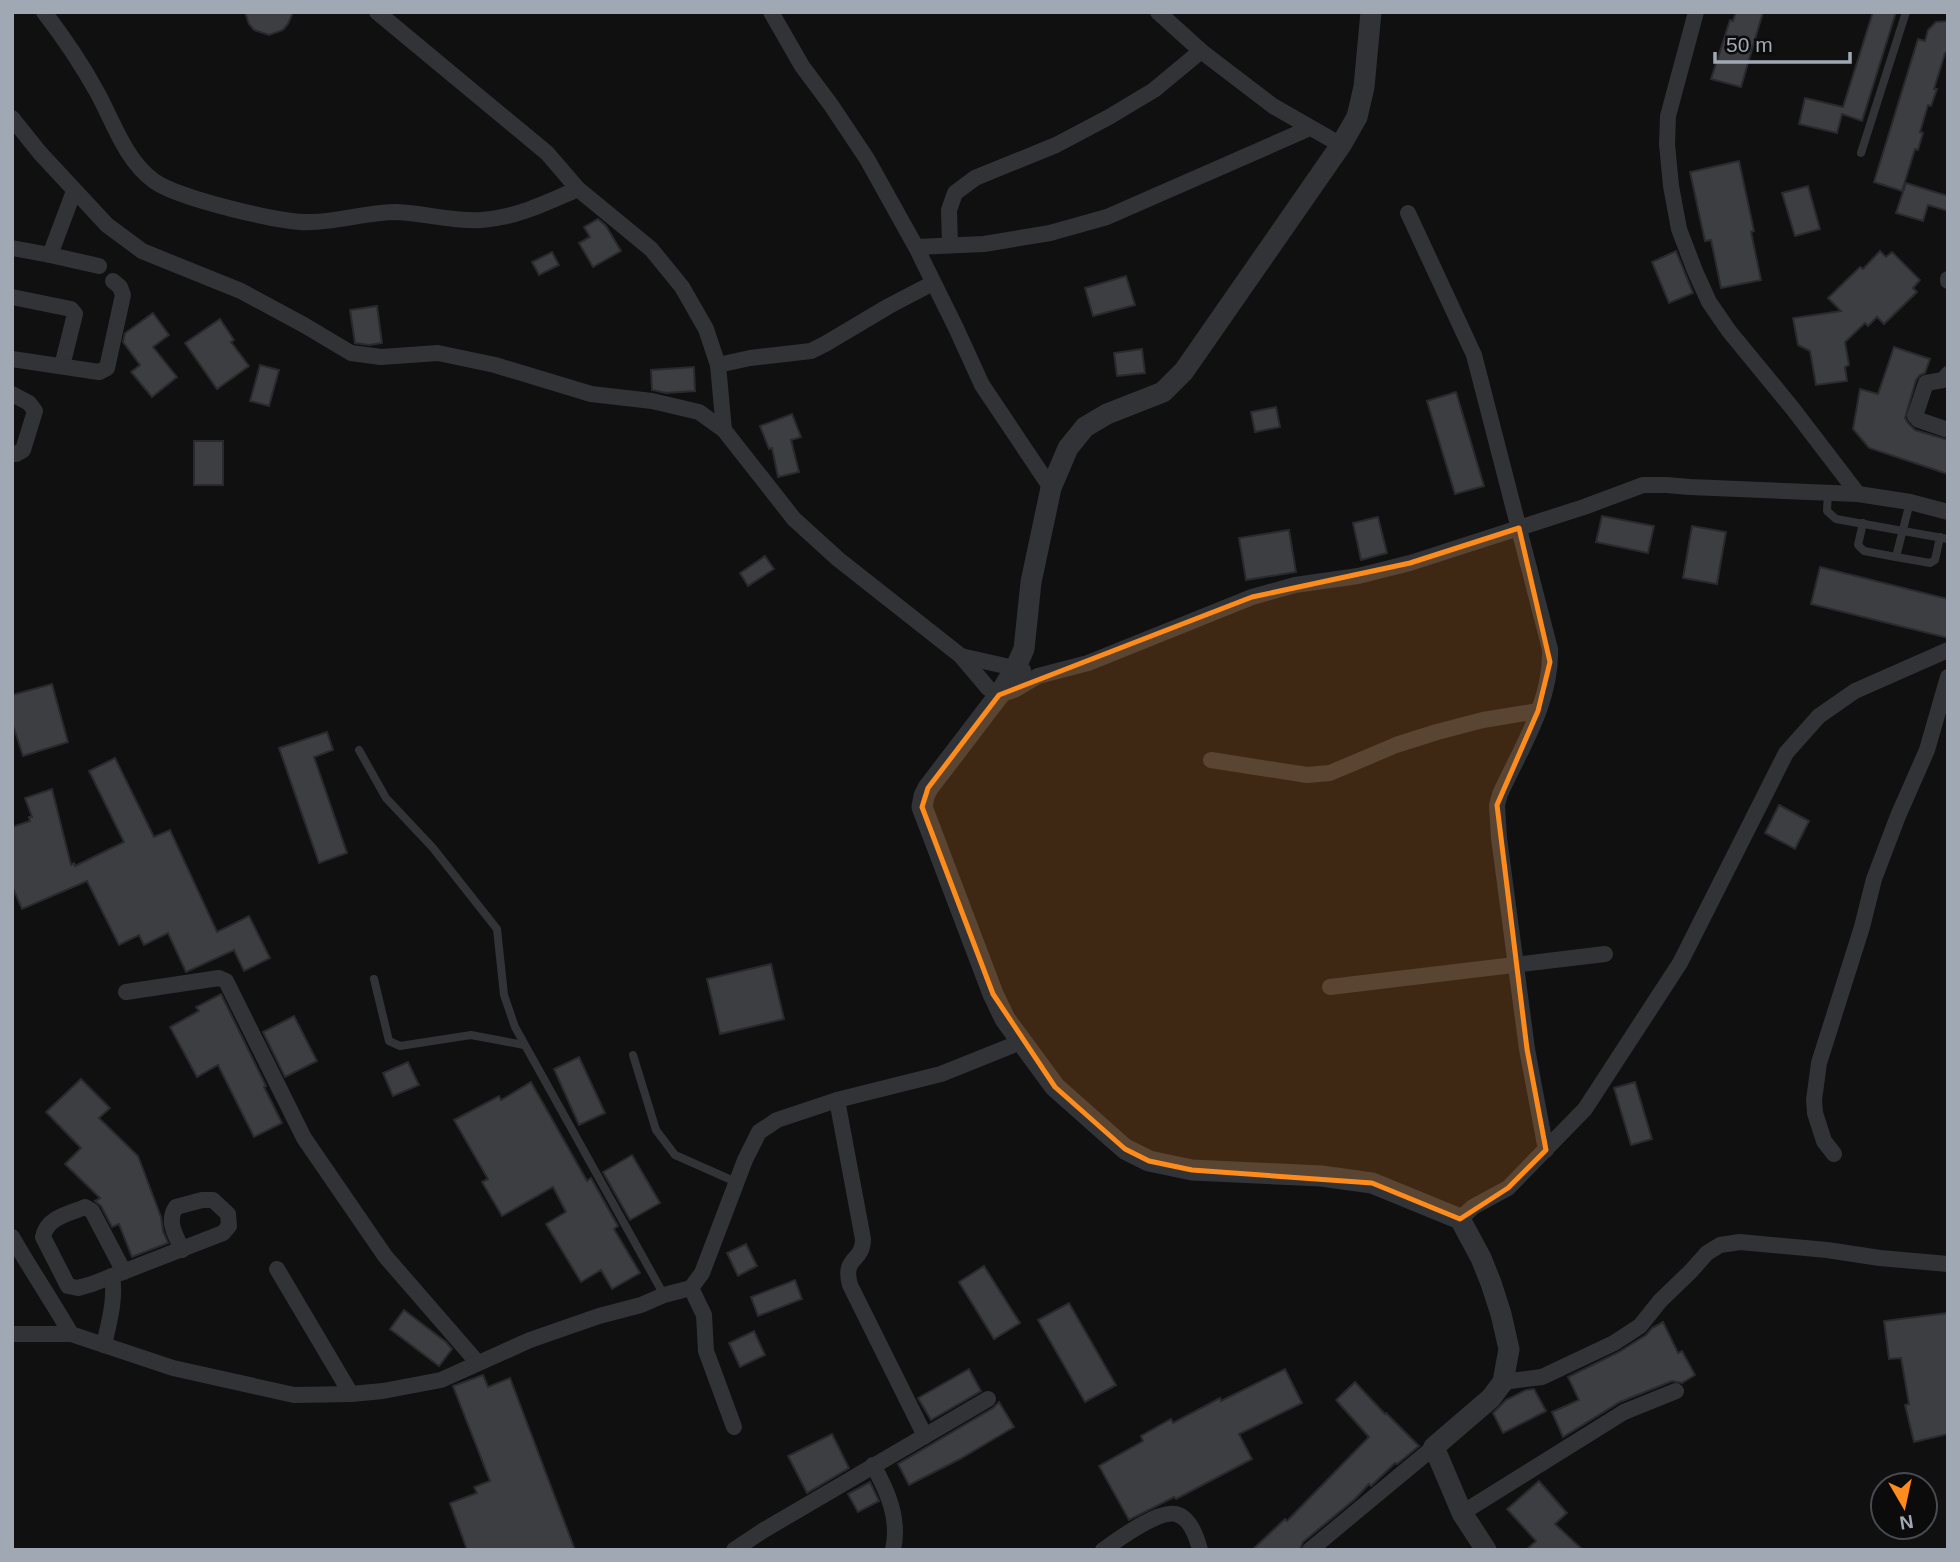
<svg xmlns="http://www.w3.org/2000/svg" width="1960" height="1562" font-family="Arial,sans-serif">
	<style>
		.building { fill: #3c3e42; stroke: #2a2a2e; stroke-width: 2 }
		.lines { fill: none; stroke-linecap: round; stroke-linejoin: round }
		.service { stroke: #313337; stroke-width: 8 }
		.minor { stroke: #313337; stroke-width: 16 }
		.tertiary { stroke: #313337; stroke-width: 21 }
		.marked { fill: #fe8c1c; fill-opacity: 0.2; stroke: #fe8c1c; stroke-width: 5; stroke-linejoin: round }
	</style>
	<rect width="100%" height="100%" fill="#101011"/>
	<!-- building -->
	<g class="building">
		<path d="M245,12h48l-5,12 -5,6 -14,5 -15,-5 -5,-6z"/>
		<path d="M1736,12h27l-22,75 -30,-8 19,-59 3,1z"/>
		<path d="M1873,12h23l-34,109 -20,-7 -5,19 -38,-9 6,-26 38,9z"/>
		<path d="M1948,21v32h-3l-11,36h3l-6,17 -3,-1 -8,27 3,1 -5,17 -3,-1 -13,42 -28,-9 44,-143 7,2 3,-11 8,-8z"/>
		<path d="M1739,161l15,70 -3,1 10,48 -40,8 -10,-48 -6,1 -15,-69z"/>
		<path d="M1906,183l42,13v15l-20,-6 -5,16 -27,-8z"/>
		<path d="M1808,186l12,43 -25,7 -13,-43z"/>
		<path d="M598,219l8,7 15,25 -28,16 -14,-24 11,-6 -6,-10z"/>
		<path d="M1676,251l17,42 -24,10 -17,-41z"/>
		<path d="M1880,251l6,6 6,-5 28,28 -7,8 4,4 -33,32 -7,-7 -9,9 -3,-3 -20,19 4,23 -4,2 2,14 -31,4 -6,-34 -12,-6 -5,-27 48,-7 -13,-13 32,-31 3,2z"/>
		<path d="M552,252l7,13 -20,10 -7,-13z"/>
		<path d="M1126,276l9,29 -42,11 -8,-28z"/>
		<path d="M377,306l5,37 -13,2 -14,-2 -5,-33z"/>
		<path d="M153,313l16,22 -16,12 24,30 -25,20 -21,-25 9,-7 -17,-23 2,-9z"/>
		<path d="M220,319l14,21 -3,2 18,24 -32,23 -32,-46z"/>
		<path d="M1894,347l36,12 -5,14 -5,2 -4,5 -11,38 3,5 7,7 33,10v34l-79,-26 -16,-19 7,-40 18,5z"/>
		<path d="M1142,349l3,24 -28,3 -3,-23z"/>
		<path d="M260,365l19,5 -10,36 -19,-5z"/>
		<path d="M694,367l1,24 -29,2 -14,-3 -1,-20z"/>
		<path d="M1456,392l28,94 -29,8 -28,-93z"/>
		<path d="M1276,407l4,20 -25,5 -4,-20z"/>
		<path d="M792,414l9,23 -10,3 8,32 -21,5 -6,-29 -3,1 -9,-23z"/>
		<rect x="194" y="441" width="29" height="44"/>
		<path d="M1602,516l52,10 -6,27 -52,-11z"/>
		<path d="M1378,517l9,36 -26,7 -8,-37z"/>
		<path d="M1692,526l34,6 -9,52 -34,-6z"/>
		<path d="M1289,530l7,42 -50,8 -7,-42z"/>
		<path d="M765,556l9,13 -26,17 -8,-13z"/>
		<path d="M1820,567l128,32v39l-137,-34z"/>
		<path d="M52,684l16,58 -45,14 -11,-34v-27z"/>
		<path d="M327,732l6,18 -19,7 33,96 -28,10 -40,-115z"/>
		<path d="M115,758l39,79 16,-7 47,102 32,-16 21,42 -26,13 -10,-21 -48,22 -18,-39 -24,12 -5,-10 -20,10 -32,-64 -65,28 -10,-23v-59l18,-6 -1,-4h3l-7,-19 27,-9 19,76 3,-2 1,3 49,-24 -35,-71z"/>
		<path d="M1779,805l30,16 -14,28 -30,-16z"/>
		<path d="M771,964l13,55 -64,15 -13,-55z"/>
		<path d="M221,994l45,92 -2,1 18,36 -28,14 -36,-72 -21,12 -27,-50 29,-16 -3,-4z"/>
		<path d="M294,1016l23,45 -32,16 -22,-45z"/>
		<path d="M579,1057l26,56 -26,12 -25,-56z"/>
		<path d="M408,1062l11,23 -26,11 -10,-23z"/>
		<path d="M81,1079l29,29 -11,10 39,38 23,61 2,14 5,12 -36,14 -13,-33 -7,3 -11,-21 -6,-5 5,-3 -35,-34 16,-16 -35,-36z"/>
		<path d="M531,1082l56,99 4,-3 27,48 -4,3 26,44 -28,16 -11,-19 -20,12 -35,-58 20,-12 -13,-25 -51,29 -20,-34 6,-3 -34,-59 45,-24 2,4z"/>
		<path d="M1635,1082l17,57 -21,6 -17,-57z"/>
		<path d="M632,1155l28,48 -30,17 -27,-48z"/>
		<path d="M746,1244l11,22 -19,10 -11,-23z"/>
		<path d="M984,1266l36,57 -26,16 -35,-57z"/>
		<path d="M795,1280l7,19 -44,17 -7,-19z"/>
		<path d="M1069,1303l47,82 -31,17 -47,-82z"/>
		<path d="M404,1310l42,32 6,7 -13,17 -49,-37z"/>
		<path d="M1948,1313v121l-34,8 -9,-37 4,-1 -8,-46 -12,1 -5,-38z"/>
		<path d="M1663,1322l15,31 4,-2 13,24 -13,8 -10,-2 -52,21 -57,35 -11,-25 27,-12 -11,-23 51,-25 27,-17 6,-7z"/>
		<path d="M754,1331l11,24 -25,12 -11,-24z"/>
		<path d="M969,1369l12,22 -50,29 -13,-22z"/>
		<path d="M1285,1369l17,34 -63,31 13,25 -76,40 -2,-2 -45,23 -30,-54 44,-25 -2,-5 30,-17 2,4 47,-25 1,3z"/>
		<path d="M483,1375l5,12 22,-9 65,172h-108l-17,-47 27,-10 -3,-6 16,-6 -37,-95z"/>
		<path d="M1355,1382l30,32 1,-1 33,33 -22,18 -2,-1 -24,23 -2,-2 -14,15 -52,43 -3,8h-48l33,-31 2,2 82,-84 -33,-37z"/>
		<path d="M1534,1389l12,22 -43,22 -10,-20 13,-13 20,-10z"/>
		<path d="M999,1402l15,25 -54,32 -51,26 -11,-21 95,-56z"/>
		<path d="M832,1434l17,34 -42,25 -19,-37z"/>
		<path d="M1539,1481l28,32 -12,11 28,26h-57l10,-9 -29,-32z"/>
		<path d="M870,1482l9,19 -21,11 -10,-18z"/>
	</g>
	<g class="lines">
		<!-- service -->
		<g class="service">
			<path d="M1861,153l45,-141"/>
			<path d="M1828,493l-1,18 9,8 112,20"/>
			<path d="M1910,502l-14,55 34,6 5,-3 5,-23"/>
			<path d="M1863,523l-5,22 6,6 32,6"/>
			<path d="M359,750l27,48 47,50 64,81 7,66 11,32 149,268"/>
			<path d="M374,979l15,62 11,5 71,-11 53,10"/>
			<path d="M633,1055l23,75 19,25 61,27"/>
		</g>
		<!-- minor -->
		<g class="minor">
			<path d="M44,12c20,26 37,51 53,80 16,29 28,68 57,89 23,17 129,43 158,41 29,-1 56,-10 85,-10 28,1 56,10 85,8 34,-2 65,-18 96,-31"/>
			<path d="M377,12l170,141 31,36 73,60 31,38 24,42 12,36 6,65"/>
			<path d="M771,12l31,54 29,39 36,54 49,88 40,81 26,57 69,103"/>
			<path d="M1158,12l43,39 72,55 68,39"/>
			<path d="M1696,12l-28,104 -1,28 4,42 8,43 16,42 14,31 20,29 64,78 65,85"/>
			<path d="M12,118l28,35 67,72 35,26 99,40 63,34 47,28 30,4 57,-4 57,12 96,29 61,7 47,11 25,18 70,89 44,40 123,97 27,32 11,7 15,-5 24,-14 50,-13 164,-66 43,-12 63,-9 52,-13 174,-56 59,-22h23l24,2 168,7 52,8 38,10"/>
			<path d="M1408,213l66,142 76,294c2,52 -29,99 -50,145l-3,11 2,33 28,211 19,101"/>
			<path d="M950,245l-1,-35 6,-17 20,-15 81,-33 53,-28 45,-27 47,-39"/>
			<path d="M916,247l68,-3 66,-11 57,-16 203,-89"/>
			<path d="M12,248l38,7 24,-64"/>
			<path d="M50,255l49,11"/>
			<path d="M1948,279v2"/>
			<path d="M12,297l59,12 4,5 -13,52"/>
			<path d="M12,359l87,13 8,-4 16,-73 -3,-8 -7,-6"/>
			<path d="M718,365l32,-7 61,-7 14,-7 64,-38 44,-23"/>
			<path d="M1948,374l-5,6 -17,3 -11,33 4,4 29,10"/>
			<path d="M12,394l17,9 6,8 -12,39 -7,4 -4,-1"/>
			<path d="M961,656l62,14"/>
			<path d="M1211,760l96,15 23,-2 66,-28 41,-13 46,-12 55,-9"/>
			<path d="M1330,987l275,-33"/>
			<path d="M126,992l93,-14 7,3 78,157 81,118 92,106"/>
			<path d="M837,1100l26,139c0,24 -21,17 -13,46l75,151"/>
			<path d="M1834,1154l-10,-13 -9,-28 -1,-13 5,-37 43,-136 12,-48 24,-63 29,-66 21,-73"/>
			<path d="M1460,1219l13,-12 35,-19 77,-79 95,-146 106,-210 33,-37 36,-25 93,-41"/>
			<path d="M12,1237c19,33 40,64 59,97l102,34 121,27 57,-1 32,-3 58,-11 89,-40 69,-24 42,-11 23,-10 27,-7 11,-15 43,-113 14,-28 18,-12 60,-20 104,-26 80,-32"/>
			<path d="M277,1269l74,125"/>
			<path d="M124,1272l-32,-61 -7,-4c-16,7 -38,10 -42,30l25,49 10,2 14,-4 131,-51 6,-7 -1,-12 -15,-14h-11l-26,7c-10,15 0,28 6,43"/>
			<path d="M691,1288l13,27 2,36 28,76"/>
			<path d="M12,1334h59"/>
			<path d="M104,1345c5,-23 12,-46 8,-69"/>
			<path d="M1503,1382l39,-5 72,-34 26,-17 20,-25 31,-30 16,-18 13,-8 20,-3 87,8 53,8 68,6"/>
			<path d="M873,1465c15,27 27,54 20,85"/>
			<path d="M1462,1513l162,-101 52,-21"/>
			<path d="M734,1550l30,-20 224,-131"/>
			<path d="M1103,1550c16,-11 54,-40 73,-36 15,4 21,24 24,36"/>
			<path d="M1310,1550l124,-103"/>
		</g>
		<!-- tertiary -->
		<path class="tertiary" d="M1371,12l-7,75 -7,30 -16,28 -157,226 -21,21 -56,22 -22,13 -17,21 -17,40 -20,94 -7,67 -8,18 -17,28 -71,93 -4,8 -2,11 71,187 12,25 50,68 70,62 24,12 43,9 129,6 51,7 88,36 21,39 10,25 10,31 8,35 -6,33 -12,16 -57,49 28,66 24,37"/>
	</g>
	<!-- marked area -->
	<path class="marked" d="M1519,528l31,134 -12,49 -41,94 30,244 19,101 -38,38 -48,31 -88,-36 -180,-13 -43,-9 -24,-12 -70,-62 -62,-93 -71,-187 6,-19 71,-93 253,-98 158,-34z"/>
	<!-- border -->
	<rect width="1960" height="1562" fill="none" stroke="#a0a9b3" stroke-width="28"/>
	<!-- north arrow -->
	<g transform="translate(1904 1506) rotate(171)"><circle r="33" fill="#0b0b0c" stroke="#474a4f" stroke-width="2"/>
	<path d="M0-5L12 26L0 18L-12 26Z" fill="#fe8c1c"/>
	<text y="-10" font-size="19" font-weight="bold" text-anchor="middle" fill="#a0a9b3">N</text>
	</g>
	<!-- scale -->
	<path d="M1715 52v10h135v-10" fill="none" stroke="#a0a9b3" stroke-width="3.5"/>
	<text x="1726" y="52" font-size="21" fill="#a0a9b3" stroke="#0b0b0c" stroke-width="5" paint-order="stroke">50 m</text>
</svg>
